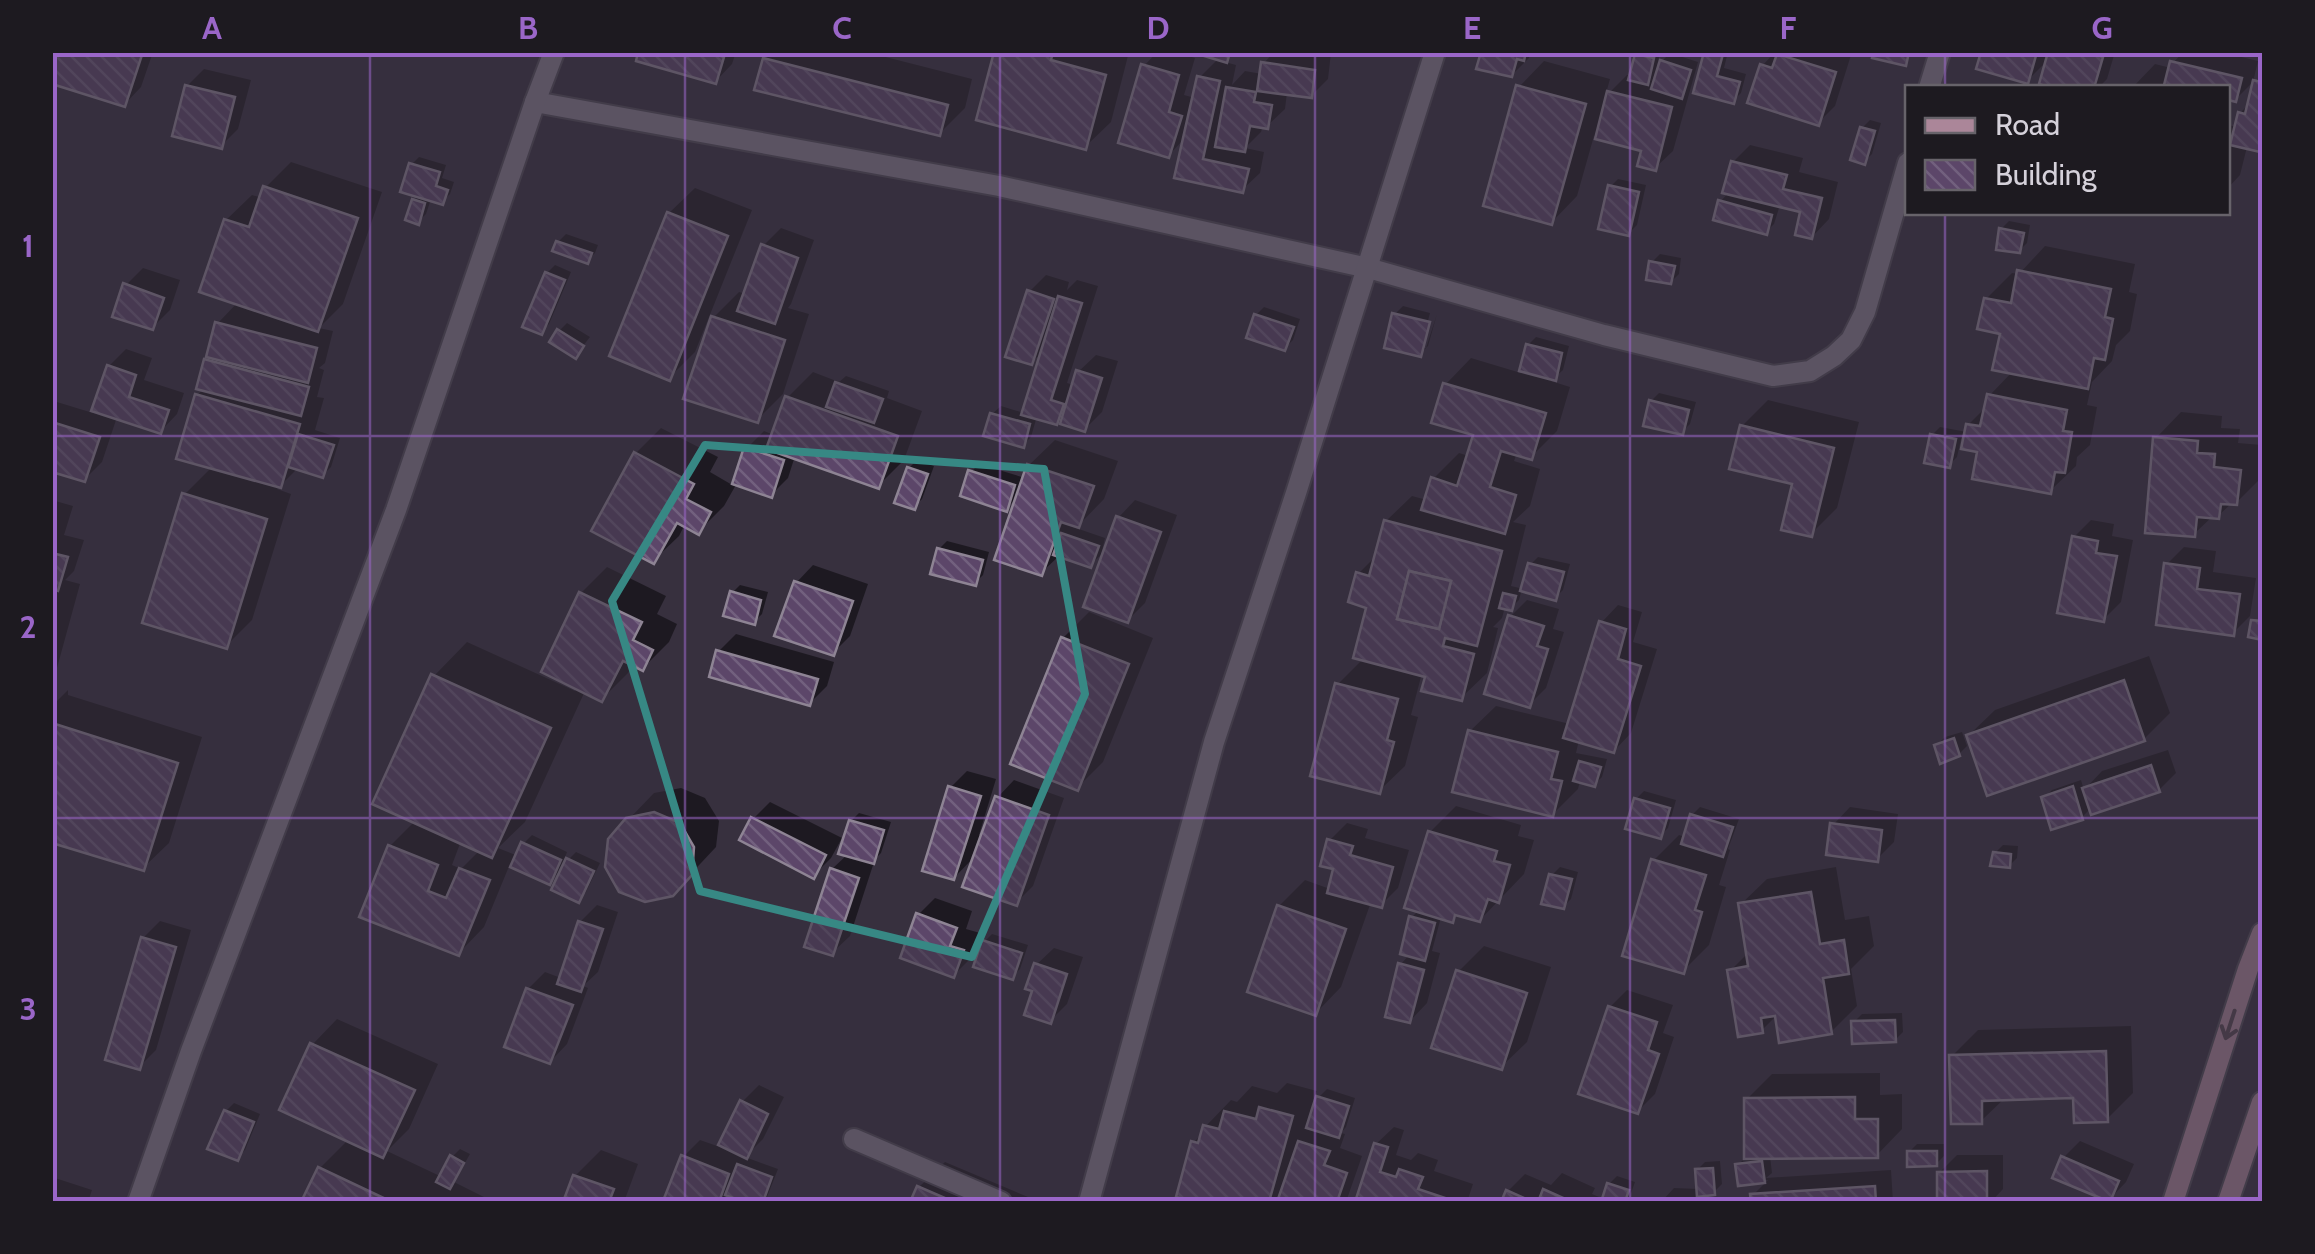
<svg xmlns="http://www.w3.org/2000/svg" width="2315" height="1254" font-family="Cabin,sans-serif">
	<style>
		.shadow { fill: #0007; fill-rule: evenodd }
		.building { fill: url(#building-back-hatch); stroke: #8e8494; stroke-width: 2.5; fill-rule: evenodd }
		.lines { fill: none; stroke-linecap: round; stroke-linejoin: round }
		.street-casing { stroke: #514c58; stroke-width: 24 }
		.secondary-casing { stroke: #514c58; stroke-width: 24 }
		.street { stroke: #877f8f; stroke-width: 20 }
		.secondary { stroke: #ab8699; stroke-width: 20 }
		.oneway { stroke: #564550 }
		.marked { fill: none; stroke: #378884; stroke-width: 8; stroke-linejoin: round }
		.grid { fill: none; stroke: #9a66c8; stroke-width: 2.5; stroke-opacity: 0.55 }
		.neatline { fill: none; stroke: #9a66c8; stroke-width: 4 }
		.grid-label { font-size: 32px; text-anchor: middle; font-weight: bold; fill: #9a66c8 }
	</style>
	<defs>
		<pattern id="building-back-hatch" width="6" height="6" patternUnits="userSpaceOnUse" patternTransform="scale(2.5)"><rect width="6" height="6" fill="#5c4669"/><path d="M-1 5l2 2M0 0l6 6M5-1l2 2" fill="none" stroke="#72607e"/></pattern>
	</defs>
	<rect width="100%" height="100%" fill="#37303e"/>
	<!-- shadow -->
	<g class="shadow">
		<path d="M52,52h101l-12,35 -17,18z"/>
		<path d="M641,52h95l-4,12 -17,18z"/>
		<path d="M772,52h94l106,27 -7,29 -25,25 -175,-74z"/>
		<path d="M997,52h132l-18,70 -26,25z"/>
		<path d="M1157,52h19l19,6 -11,37 11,3 5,-21 19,-19 -15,-6h30l-9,10 11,3 -4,20 13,-14 17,3 1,-10 11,-12 57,1 -3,26 -17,17 -24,-3 -2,16 -18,17h-4l-2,6 -16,16 19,4 -4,21 -18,17 -65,-14 9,-39 -17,18 -25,-89z"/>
		<path d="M1483,52h47l-1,6 -17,17z"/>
		<path d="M1640,52h20l-3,14 13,-13 -3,-1h8l-2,2 25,8 -25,89 -18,17 -10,-19 -51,-13 -17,60 -25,26 -33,-135 25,-26 66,18 -5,18 22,-22 5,1z"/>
		<path d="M1707,52h21l-4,16 22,6 -5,19 -8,8 -37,-10z"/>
		<path d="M1775,52h68l8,3 -16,51 -17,17 -56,-57z"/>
		<path d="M1983,52h132l-8,27 -9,9h-38l-11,-29 -22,22z"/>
		<path d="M2183,52h38l37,9 -5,21 -18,18 -7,-2v-10h-96l23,-24 16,4 2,-5z"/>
		<path d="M204,69l47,11 -13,49 -17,17 -34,-60z"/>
		<path d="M2262,74v73l-2,3 -13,-3 -7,28 -12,13v-63l9,2 3,-14 10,-10 5,-21z"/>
		<path d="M1870,120l11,3 -9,31 -8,8 -2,-34z"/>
		<path d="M1750,145l53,13 -4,14 39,10 -9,37 -17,18 -9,-27 -23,-5 -6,19 -8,8 -46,-30 9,-10 4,-30z"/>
		<path d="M419,157l27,8 -4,13 12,4 -4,12 -8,8 -11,-3 -5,15 -8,8 -4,-22 5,-5 -8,-30z"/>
		<path d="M291,162l91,30 -39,112 -24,24 14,3 -8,32 -6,5 5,2 -7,27 7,1 -9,32 25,8 -9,29 -8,8 -25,-7 -21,21 14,5 -39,126 -26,26 -41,-152 27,-27 -15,-72 7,-6 2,-28 5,-6 7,-32 20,-21 -12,-82 26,-25 10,3 4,-11z"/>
		<path d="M1618,179l28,6 -9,40 -8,8 -19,-46z"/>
		<path d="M695,188l57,22 -57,142 -26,26v-165z"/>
		<path d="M2009,221l21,4 -3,18 -8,8 -18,-22z"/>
		<path d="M781,228l33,12 -23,64 -3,4 21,6 -26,80 -26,26 -46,-96 -3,-1 31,-31 7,2 17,-48z"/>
		<path d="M566,234l32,11 -3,8 -8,8 -29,-19z"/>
		<path d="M2045,246l90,18 -6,28 8,2 -7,37 -14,14 -4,16 -20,21 -5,23 10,2 -7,38 -13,12 -1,9 -26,25 -70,-41 -14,-14 -4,-1 -5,22 -8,8 -17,-30 8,-8 27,5 1,-7 19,-19 2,-10 24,-25 -10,-39 -17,-33 26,-26 7,1z"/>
		<path d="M1660,254l21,4 -2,16 -8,8 -19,-20z"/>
		<path d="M2262,257v22l-4,-1z"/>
		<path d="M555,265l16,7 -22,52 -8,8 6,-59z"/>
		<path d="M143,268l37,12 -10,30 -18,18 -26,-43z"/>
		<path d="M1046,275l23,7 -2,8 10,-10 21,6 -31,97 7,2 4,-13 18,-17 22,6 -16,51 -17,17 -48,-13 -6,21 -8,8 -31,-31 9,-8 23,7 20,-62 -12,11 -3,-70z"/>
		<path d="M1403,306l27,7 -9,35h5l11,-34 -9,32 -8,8 -25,-40z"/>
		<path d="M1264,307l36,12 -7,21 -8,8 -29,-33z"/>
		<path d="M567,323l23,14 -14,18 -17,-24z"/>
		<path d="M1536,337l33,9 -6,24 -12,11 19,6 -13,44 -26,26 -14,-4 -3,8 26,8 -10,37 -17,16 13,3 -15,61 13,3 6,-24 8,-8 32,7 -7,26 -8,8 -33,-9 -3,11 -8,8 -6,-1 -3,11 -9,9 5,1 -11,45 -26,25 -33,-23 -6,-2 -11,42 7,2 -13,49 -26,25 -41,-107 26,-26 5,-52 -11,-32 19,-19 9,-34 26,-25 15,4 6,-21 26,-26 10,3 7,-23 -30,-49 25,-26 50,15 7,-28z"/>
		<path d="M126,349l26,9 -8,22 40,13 -7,21 -17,18 -43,-15 -15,45 -17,17 -33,-10v-63l5,-4 36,11 16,-47z"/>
		<path d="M813,372l26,10 7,-6 43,15 -2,7 35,13 -18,49 -26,26 -83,-30 -7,22 -17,17 -34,-12 -13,23 -25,25 -14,-7 -6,12 -26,25 -17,-108 25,-25 57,29 -8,15 24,14 13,-38 17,-17 10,4 13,-37z"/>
		<path d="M1659,393l37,9 -6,22 -8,8 -31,-31z"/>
		<path d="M1768,400l91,22 -22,86 -26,26 -16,-52 -53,-56z"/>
		<path d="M2181,412l41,4 -1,12 19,1 -2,14 24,2v32l-25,25h-4l-15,14h-5l-19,18 -38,-96z"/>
		<path d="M1055,440l63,21 -14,38 -28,29 29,10 -4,17 -11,10 -30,-10 -19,18 -23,-77 -12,13 -35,-37 8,-8 46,14 4,-13z"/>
		<path d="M917,460l17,6 -12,33 -8,8 -5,-39z"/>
		<path d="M52,500l21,6 -9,29 20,5 -10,31 -9,9 15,4 -23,84 -5,5z"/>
		<path d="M1135,500l42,15 -32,88 -17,17 -10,-102z"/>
		<path d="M2091,520l23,4 -2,12 21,4 -12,62 -17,17 -30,-82z"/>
		<path d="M947,541l42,11 -6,23 -8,8 -36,-34z"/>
		<path d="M2184,547l32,4 -3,21 43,6 -6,38 -17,17 -66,-69z"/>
		<path d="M813,565l55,19 -18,52 -17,17 -37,-70z"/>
		<path d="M607,567l59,29 -9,18 20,10 -8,18 -26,26 -10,-5 -5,10 -26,26 -17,-8 -60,131 -27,26 20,8 6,-13 8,-8 35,17 -5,14 14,-14 24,11 -14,29 -8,8 -15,-32 -14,14 -39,-18 -26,63 -25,26 -69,-107 25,-25 19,-145 33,-34 108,49 2,-4 -33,-16 37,-78zM461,841l19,9 -19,19 -9,-4z"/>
		<path d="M740,585l28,7 -6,22 -8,8 -22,-29z"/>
		<path d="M1527,600l32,9 -6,20 11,3 -18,56 -17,17 -19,-88z"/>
		<path d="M1618,605l24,7 -9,30 24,7 -26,84 -17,18 -35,-11 -3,13 31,6 -5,18 -8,8 -14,-4 -2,8 -26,26 -82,-84 26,-25 74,18 31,-101z"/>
		<path d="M1089,612l64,26 -50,124 -26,26 -14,-150z"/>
		<path d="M736,634l98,28 -7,24 -17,17 -91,-52z"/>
		<path d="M2149,656l21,57 -26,26 -175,-4 26,-25z"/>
		<path d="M68,690v5l134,42 -33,106 -26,25 -91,-28v-134z"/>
		<path d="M1962,732l5,14 -8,8 -22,-9 8,-8z"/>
		<path d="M2168,750l8,23 -17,17 -68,18 -9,9 -38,-19 8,-8 29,-10 3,10 18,-19z"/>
		<path d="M967,771l29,8 -17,56 4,1 14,-38 17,-18 50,18 -31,88 -17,17 -40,-48 -22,23 -4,-90z"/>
		<path d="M681,788l24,10 14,23 -3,26 -44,47 -44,-74 26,-27z"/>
		<path d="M1644,791l32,9 -8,28 -8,8 -24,-37z"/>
		<path d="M770,802l72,36 -11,20 -18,18 -60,-57z"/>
		<path d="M1456,806l65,19 -3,11 16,4 -10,34 -44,46 -21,-6 -7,6 -11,-3 -9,34 8,2 -13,50 -17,18 -10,-56 10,-11 2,-37 7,-7 11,-78z"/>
		<path d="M1700,807l39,12 -11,30 2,1 -11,35 7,2 -17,58 -26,26 -30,-110 26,-26 6,2 7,-22z"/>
		<path d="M1850,807l48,7 -4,28 -17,17 -44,-34z"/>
		<path d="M859,813l32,9 -10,31 -6,6 -25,77 -18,17v-84l16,-15 3,-33z"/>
		<path d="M1347,823l21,6 -3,9 44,12 -11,38 -17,17 -10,-3 -30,85 -25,26 -37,-107 26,-26 25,9 7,-22 -7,-27z"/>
		<path d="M2003,845l15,1 -1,12 -8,8 -14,-13z"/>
		<path d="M1560,867l18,5 -7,27 -8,8 -11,-32z"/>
		<path d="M1836,867l9,53 24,-4 5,30 -23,23 6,37 -26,26 -54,-17 -15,15 -32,-59 19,-19 -8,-48 26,-25z"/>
		<path d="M935,898l37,13 -6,18 14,4 -9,25 -17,17 -36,-60z"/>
		<path d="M597,905l21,7 -20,60 -15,14 5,2 -21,56 -17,18 -22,-73 17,-17 16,6 19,-56z"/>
		<path d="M160,921l31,9 -35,120 -17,17 4,-129z"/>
		<path d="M992,934l36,11 -8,24 -8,8 -28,-35z"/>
		<path d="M1484,946l67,21 -24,75 -26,25 -43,-95z"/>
		<path d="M1054,948l29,9 -16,47 -17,17 -15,-31 1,-25z"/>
		<path d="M1627,990l46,15 -10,28 11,4 -19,57 -18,18 -27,-105z"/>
		<path d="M1902,1013l1,19 -8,8 -41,-18 8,-8z"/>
		<path d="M337,1019l101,45 -29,65 -22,22 55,26 10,-20 8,-8 10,5 -16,28 40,20h-190l16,-34 29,-29 -37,-94z"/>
		<path d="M2131,1026l2,67 -26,26 -32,-24 -70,3 -24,23 -29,-65 26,-26z"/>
		<path d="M1880,1073v22l22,-1v35l-25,26 -107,1 2,17 -6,5 125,-8 2,32h-139l-1,-7 15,-15 -28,3 -2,-18 9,-9 -1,-56 26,-26z"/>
		<path d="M1287,1083l30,8 -3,11 13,-13 28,9 -9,29 -5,6 4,1 -5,14 22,8 -16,46h-143l-9,-60 10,-10 2,-6 25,-26 6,2 15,-16 25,7z"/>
		<path d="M759,1085l25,12 -21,42 -18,18 33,12 -11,28 -4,5 -33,-8 -4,8 -60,-2 17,-43 17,-17 20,7 22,-45z"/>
		<path d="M234,1103l26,11 -15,36 -8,8 -11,-47z"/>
		<path d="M1394,1127l10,3 -8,25 15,5 7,-7 20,7 -4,11 39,13 -6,18h-109l18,-58z"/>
		<path d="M2080,1141l54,23 -8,18 -17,18 -46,-42z"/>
		<path d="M1917,1144h27v12l-8,8 -27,-12z"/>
		<path d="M601,1150l37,14 -14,38h-58l9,-26z"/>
		<path d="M1957,1155h46v34l-12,13h-52v-29z"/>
		<path d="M1720,1161l2,23 -8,8 -8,1 -1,9h-44l13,-14 25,1 -2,-19 8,-8z"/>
		<path d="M945,1162l83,35 -2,5h-113l6,-15z"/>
		<path d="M1562,1173l33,15 -3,6 12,5 5,-15 8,-8 18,6 -7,20h-125l5,-11 17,-17 26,11z"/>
		<path d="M52,1177l40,13 -4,12h-36z"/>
	</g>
	<!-- building -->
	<g class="building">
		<path d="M52,52h84l6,3 -17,52 -73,-23z"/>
		<path d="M638,52h71l15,5 -8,27 -80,-23z"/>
		<path d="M994,52h59l-2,8 55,15 -20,75 -110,-30z"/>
		<path d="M1201,52h29l-3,11 -26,-8z"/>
		<path d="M1481,52h45l-2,9 -7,-2 -5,18 -36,-8z"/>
		<path d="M1704,52l19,2 -6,22 23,6 -6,22 -41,-11z"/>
		<path d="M1873,52h36l-3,14 -34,-8z"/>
		<path d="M1981,52h56l-9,32 -52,-15z"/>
		<path d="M2048,52h39l16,5 -9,31h-43l-12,-4z"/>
		<path d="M1635,54l19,4 -6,27 -20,-5z"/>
		<path d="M1777,54l59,18 -17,54 -72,-23 13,-39 12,4z"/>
		<path d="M763,58l185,47 -8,31 -186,-46z"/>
		<path d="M1660,60l31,10 -9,29 -31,-10z"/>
		<path d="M2170,61l72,17 -6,24 -8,-2v-12l-64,-3z"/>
		<path d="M1261,62l54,8 -3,28 -55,-7z"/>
		<path d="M1141,64l38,11 -10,37 13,4 -13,42 -51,-15z"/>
		<path d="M1197,76l23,5 -17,78 46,10 -6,24 -69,-15z"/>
		<path d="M2253,80l9,2v61l-2,9 -30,-7 8,-33 7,2z"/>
		<path d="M185,85l50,12 -13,52 -50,-13z"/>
		<path d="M1516,85l70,19 -34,121 -69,-19z"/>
		<path d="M1226,87l30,5 -2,10 18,3 -4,24 -18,-3 -5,26 -30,-5z"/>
		<path d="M1607,91l65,16 -16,64 -19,-5 4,-15 -46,-12z"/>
		<path d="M1860,127l15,4 -10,34 -15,-5z"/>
		<path d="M1731,161l56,14 -4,14 39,9 -10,41 -17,-4 5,-23 -78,-19z"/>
		<path d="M409,163l31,9 -4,14 12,4 -5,15 -43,-13z"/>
		<path d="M1608,185l31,7 -10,44 -31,-7z"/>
		<path d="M263,186l95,32 -40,114 -119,-40 25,-73 25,8z"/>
		<path d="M412,199l13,4 -6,22 -14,-5z"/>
		<path d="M1718,200l54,15 -5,20 -54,-15z"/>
		<path d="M667,212l61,24 -58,145 -61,-25z"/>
		<path d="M1999,228l25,5 -4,20 -24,-3z"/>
		<path d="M556,241l36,12 -4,11 -36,-13z"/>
		<path d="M761,244l37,14 -23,66 -38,-13z"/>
		<path d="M1649,261l26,5 -4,18 -25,-4z"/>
		<path d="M2017,270l94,19 -6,28 8,2 -8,41 -11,-2 -6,31 -96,-19 8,-36 -23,-5 7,-31 27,5z"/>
		<path d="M545,272l20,8 -23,55 -20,-8z"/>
		<path d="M123,283l41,15 -11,32 -41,-13z"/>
		<path d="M1027,290l27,9 -22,66 -27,-8z"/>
		<path d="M1058,296l24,7 -31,97 13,4 -7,21 -36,-10z"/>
		<path d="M1392,313l38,9 -9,35 -37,-9z"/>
		<path d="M1254,314l40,13 -9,24 -39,-13z"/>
		<path d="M711,316l74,24 -27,83 -75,-24z"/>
		<path d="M215,322l102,26 -9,35 -102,-26z"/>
		<path d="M557,329l27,17 -8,13 -27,-17z"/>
		<path d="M1526,344l36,9 -6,28 -37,-10z"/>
		<path d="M204,359l105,28 -8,29 -105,-27z"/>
		<path d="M107,365l29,10 -7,22 40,13 -8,24 -70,-23z"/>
		<path d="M1076,370l26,8 -17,54 -25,-8z"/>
		<path d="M835,382l48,17 -9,24 -48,-16z"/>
		<path d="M1443,383l103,30 -14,47 -31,-9 -11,36 26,8 -11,39 -84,-24 10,-33 26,9 16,-51 -42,-12z"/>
		<path d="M195,394l105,30 -19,64 -105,-29z"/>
		<path d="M1987,394l80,16 -4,21 9,1 -7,41 -10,-1 -4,22 -79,-15 5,-27 -16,-3 5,-25 14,2z"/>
		<path d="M785,396l113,40 -19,53 -113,-40z"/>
		<path d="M1649,400l40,10 -6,25 -40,-9z"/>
		<path d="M990,413l40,11 -6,24 -41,-12z"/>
		<path d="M52,422l48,15 -15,45 -33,-10z"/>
		<path d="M1740,425l94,23 -22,89 -31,-7 11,-46 -63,-15z"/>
		<path d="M298,434l36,11 -11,33 -35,-11z"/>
		<path d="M1930,434l26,5 -6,29 -26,-5z"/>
		<path d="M2153,437l45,4 -1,12 18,1 -1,13 27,3 -4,35 -16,-1 -2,15 -22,-2 -2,20 -50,-4z"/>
		<path d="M744,447l40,13 -12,38 -40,-14z"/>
		<path d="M634,452l60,32 -8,15 25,13 -12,23 -22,-12 -23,41 -63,-33z"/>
		<path d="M1027,464l67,22 -15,42 -18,-6 -19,54 -48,-16z"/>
		<path d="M907,467l21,7 -13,36 -21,-7z"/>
		<path d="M968,470l47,15 -8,27 -47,-16z"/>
		<path d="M182,493l85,26 -40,130 -85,-26z"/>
		<path d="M1116,516l45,16 -33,91 -45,-16z"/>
		<path d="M1384,520l118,31 -25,95 -32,-8 -2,8 31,8 -12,47 -41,-10 4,-14 -72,-19 13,-50 -18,-6 8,-30 13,4zM1409,571l42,10 -12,48 -42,-10z"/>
		<path d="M1061,533l38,13 -8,22 -38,-13z"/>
		<path d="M2072,536l26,5 -2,12 21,3 -13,66 -47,-9z"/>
		<path d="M937,548l46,12 -7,26 -46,-12z"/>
		<path d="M52,553l16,4 -10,34 -6,-2z"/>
		<path d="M1528,563l36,9 -8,29 -36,-10z"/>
		<path d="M2164,563l36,5 -3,21 43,5 -6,42 -78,-11z"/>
		<path d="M1409,571l42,10 -12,48 -42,-10z"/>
		<path d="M794,581l59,20 -19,55 -60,-20z"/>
		<path d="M730,591l31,9 -6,25 -32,-9z"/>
		<path d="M579,592l63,30 -9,18 20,10 -10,21 -20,-10 -21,41 -61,-30z"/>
		<path d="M1503,593l13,3 -4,15 -13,-3z"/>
		<path d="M1508,615l36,11 -7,20 11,3 -18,59 -46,-14z"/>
		<path d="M2251,620l11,1v19l-14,-3z"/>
		<path d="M1599,621l27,8 -8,30 23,7 -27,87 -51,-15z"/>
		<path d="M1061,637l68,27 -51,127 -68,-27z"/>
		<path d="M716,650l102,29 -8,27 -101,-29z"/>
		<path d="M431,674l120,54 -59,130 -120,-54z"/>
		<path d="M2124,680l21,61 -158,55 -21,-61z"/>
		<path d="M1335,683l63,16 -11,41 7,2 -14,52 -70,-18z"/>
		<path d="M52,723l126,40 -34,108 -92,-28z"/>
		<path d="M1468,730l90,22 -7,27 11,2 -9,36 -101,-25z"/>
		<path d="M1954,738l6,18 -20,8 -6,-19z"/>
		<path d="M1579,761l22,6 -6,20 -22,-6z"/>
		<path d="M2151,765l9,27 -69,23 -9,-27z"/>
		<path d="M948,786l33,10 -27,84 -32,-9z"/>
		<path d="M2073,786l10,34 -32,10 -10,-33z"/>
		<path d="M995,796l54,19 -32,91 -55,-19z"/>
		<path d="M1634,798l36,10 -9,31 -36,-10z"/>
		<path d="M654,812l26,11 14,24 -2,28 -19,21 -28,6 -26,-10 -14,-25 3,-28 18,-21z"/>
		<path d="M1690,814l43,13 -10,30 -42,-13z"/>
		<path d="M751,817l75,38 -12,24 -75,-39z"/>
		<path d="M849,820l35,10 -10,34 -36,-10z"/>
		<path d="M1830,823l52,7 -4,32 -52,-7z"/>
		<path d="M1428,831l69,20 -3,10 16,4 -11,38 -11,-4 -8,23 -25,-7 -2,8 -49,-15z"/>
		<path d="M1327,839l26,7 -3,9 43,12 -11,41 -55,-15 6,-24 -13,-3z"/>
		<path d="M521,842l40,18 -11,25 -40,-18z"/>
		<path d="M388,845l50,20 -10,26 18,7 13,-30 31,12 -31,76 -100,-39z"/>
		<path d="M1993,852l18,2 -1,14 -20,-2z"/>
		<path d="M566,858l28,13 -15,32 -28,-13z"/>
		<path d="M1651,859l55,16 -11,35 7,2 -18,62 -62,-18z"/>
		<path d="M830,868l29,10 -26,78 -29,-9z"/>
		<path d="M1549,874l23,5 -8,30 -23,-5z"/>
		<path d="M1811,892l9,52 24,-4 5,34 -26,4 9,56 -53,9 -4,-27 -14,2 2,15 -25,4 -11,-67 21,-4 -10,-63z"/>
		<path d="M1277,905l69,24 -30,87 -69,-24z"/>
		<path d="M916,913l41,15 -7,18 14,4 -10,28 -54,-20z"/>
		<path d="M1409,916l26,7 -10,38 -25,-7z"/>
		<path d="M578,921l25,8 -22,63 -24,-8z"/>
		<path d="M141,937l35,10 -36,123 -35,-10z"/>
		<path d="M982,940l40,13 -9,27 -40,-13z"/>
		<path d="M1034,963l33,11 -16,50 -27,-9 8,-24 -7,-2z"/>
		<path d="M1398,963l26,7 -14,53 -25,-6z"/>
		<path d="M1456,970l71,23 -25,77 -71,-22z"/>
		<path d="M526,988l47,17 -23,59 -46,-17z"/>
		<path d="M1608,1006l49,16 -9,28 11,4 -21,60 -60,-20z"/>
		<path d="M1895,1020l1,22 -44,2 -1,-23z"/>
		<path d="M310,1043l105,47 -32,68 -104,-48z"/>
		<path d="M2106,1051l2,71 -34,1 -1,-25 -91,3v23h-31l-2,-69z"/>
		<path d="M1316,1096l33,10 -10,32 -33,-10z"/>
		<path d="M1855,1097v22h23v39l-134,1v-61z"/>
		<path d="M740,1100l28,14 -21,45 -29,-14z"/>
		<path d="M1259,1107l34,9 -24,86h-76l-17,-5 15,-56 7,2 5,-18 16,4 5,-18 32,8z"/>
		<path d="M224,1110l30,12 -16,39 -31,-12z"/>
		<path d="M1298,1141l32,10 -6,14 23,8 -10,29h-60z"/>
		<path d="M1374,1143l14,4 -8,25 16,5 3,-8 24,8 -5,12 39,13h-102z"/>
		<path d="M1907,1151h30v15l-30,1z"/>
		<path d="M450,1155l14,8 -14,26 -14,-7z"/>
		<path d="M681,1155l48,19 -10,28 -56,-1z"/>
		<path d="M2061,1156l58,25 -9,21 -58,-24z"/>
		<path d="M1762,1161l3,22 -27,3 -3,-22z"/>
		<path d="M737,1164l35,13 -9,25h-20l-18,-7z"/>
		<path d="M318,1167l74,35h-91z"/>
		<path d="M1713,1168l2,27 -18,2 -2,-28z"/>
		<path d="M1987,1171v31h-50v-30z"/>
		<path d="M573,1175l41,14 -5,13h-46z"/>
		<path d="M1607,1183l22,7 -4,12h-24z"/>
		<path d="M917,1186l37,16h-44z"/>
		<path d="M1875,1186l1,16h-125l-1,-8z"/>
		<path d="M1543,1189l29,13h-34z"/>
		<path d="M1506,1190l27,12h-32z"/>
	</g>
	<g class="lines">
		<!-- street casing -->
		<g class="street-casing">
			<g id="street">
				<path d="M1929,88l11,-36"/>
				<path d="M535,102l464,84 369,82 236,67 169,41 37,-5 24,-15 17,-16 14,-28 43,-149"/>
				<path d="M854,1139l147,63"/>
				<path d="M138,1202l53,-151 205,-541 139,-408 19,-50"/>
				<path d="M1089,1202l125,-460 82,-249 139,-441"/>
			</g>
		</g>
		<!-- secondary casing -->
		<g class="secondary-casing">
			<g id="secondary">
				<path d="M2173,1202l75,-233 14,-36"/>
				<path d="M2228,1202l34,-100"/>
			</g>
		</g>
		<!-- street -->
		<use href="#street" class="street"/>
		<!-- secondary -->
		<use href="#secondary" class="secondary"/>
	</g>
	<!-- one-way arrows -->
	<defs><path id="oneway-shaft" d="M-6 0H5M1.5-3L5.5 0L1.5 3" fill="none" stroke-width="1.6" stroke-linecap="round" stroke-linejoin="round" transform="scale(2.5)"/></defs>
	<use class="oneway" href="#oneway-shaft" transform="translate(2230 1025) rotate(108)"/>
	<!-- marked area -->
	<path d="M0 0H2315V1254H0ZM705,445l339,24 41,225 -113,263 -272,-66 -88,-290z" fill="#37303e" fill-opacity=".55" fill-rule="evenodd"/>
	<path class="marked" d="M705,445l339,24 41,225 -113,263 -272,-66 -88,-290z"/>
	<!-- grid -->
	<path class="grid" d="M370,52v1150M685,52v1150M1000,52v1150M1315,52v1150M1630,52v1150M1945,52v36M1945,212v990M52,436h2210M52,818h2210"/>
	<!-- border -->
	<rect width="2315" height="1254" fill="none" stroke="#1d1a20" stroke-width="110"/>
	<!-- legend -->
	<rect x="1905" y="85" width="325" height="130" fill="#1d1a20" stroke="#67636a" stroke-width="2.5"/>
	<rect x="1925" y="118" width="50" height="15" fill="#ab8699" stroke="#67636a" stroke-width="2.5"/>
	<text x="1995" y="135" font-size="30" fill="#d5d1da">Road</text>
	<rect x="1925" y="160" width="50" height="30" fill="url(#building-back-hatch)" stroke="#67636a" stroke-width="2.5"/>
	<text x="1995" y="185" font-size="30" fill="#d5d1da">Building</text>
	<rect x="55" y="55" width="2205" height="1144" class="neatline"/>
	<g class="grid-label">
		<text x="212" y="39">A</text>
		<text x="528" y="39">B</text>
		<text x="842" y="39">C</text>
		<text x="1158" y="39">D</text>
		<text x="1472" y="39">E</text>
		<text x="1788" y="39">F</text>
		<text x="2102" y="39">G</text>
		<text x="28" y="257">1</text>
		<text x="28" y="638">2</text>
		<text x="28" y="1020">3</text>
	</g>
</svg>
